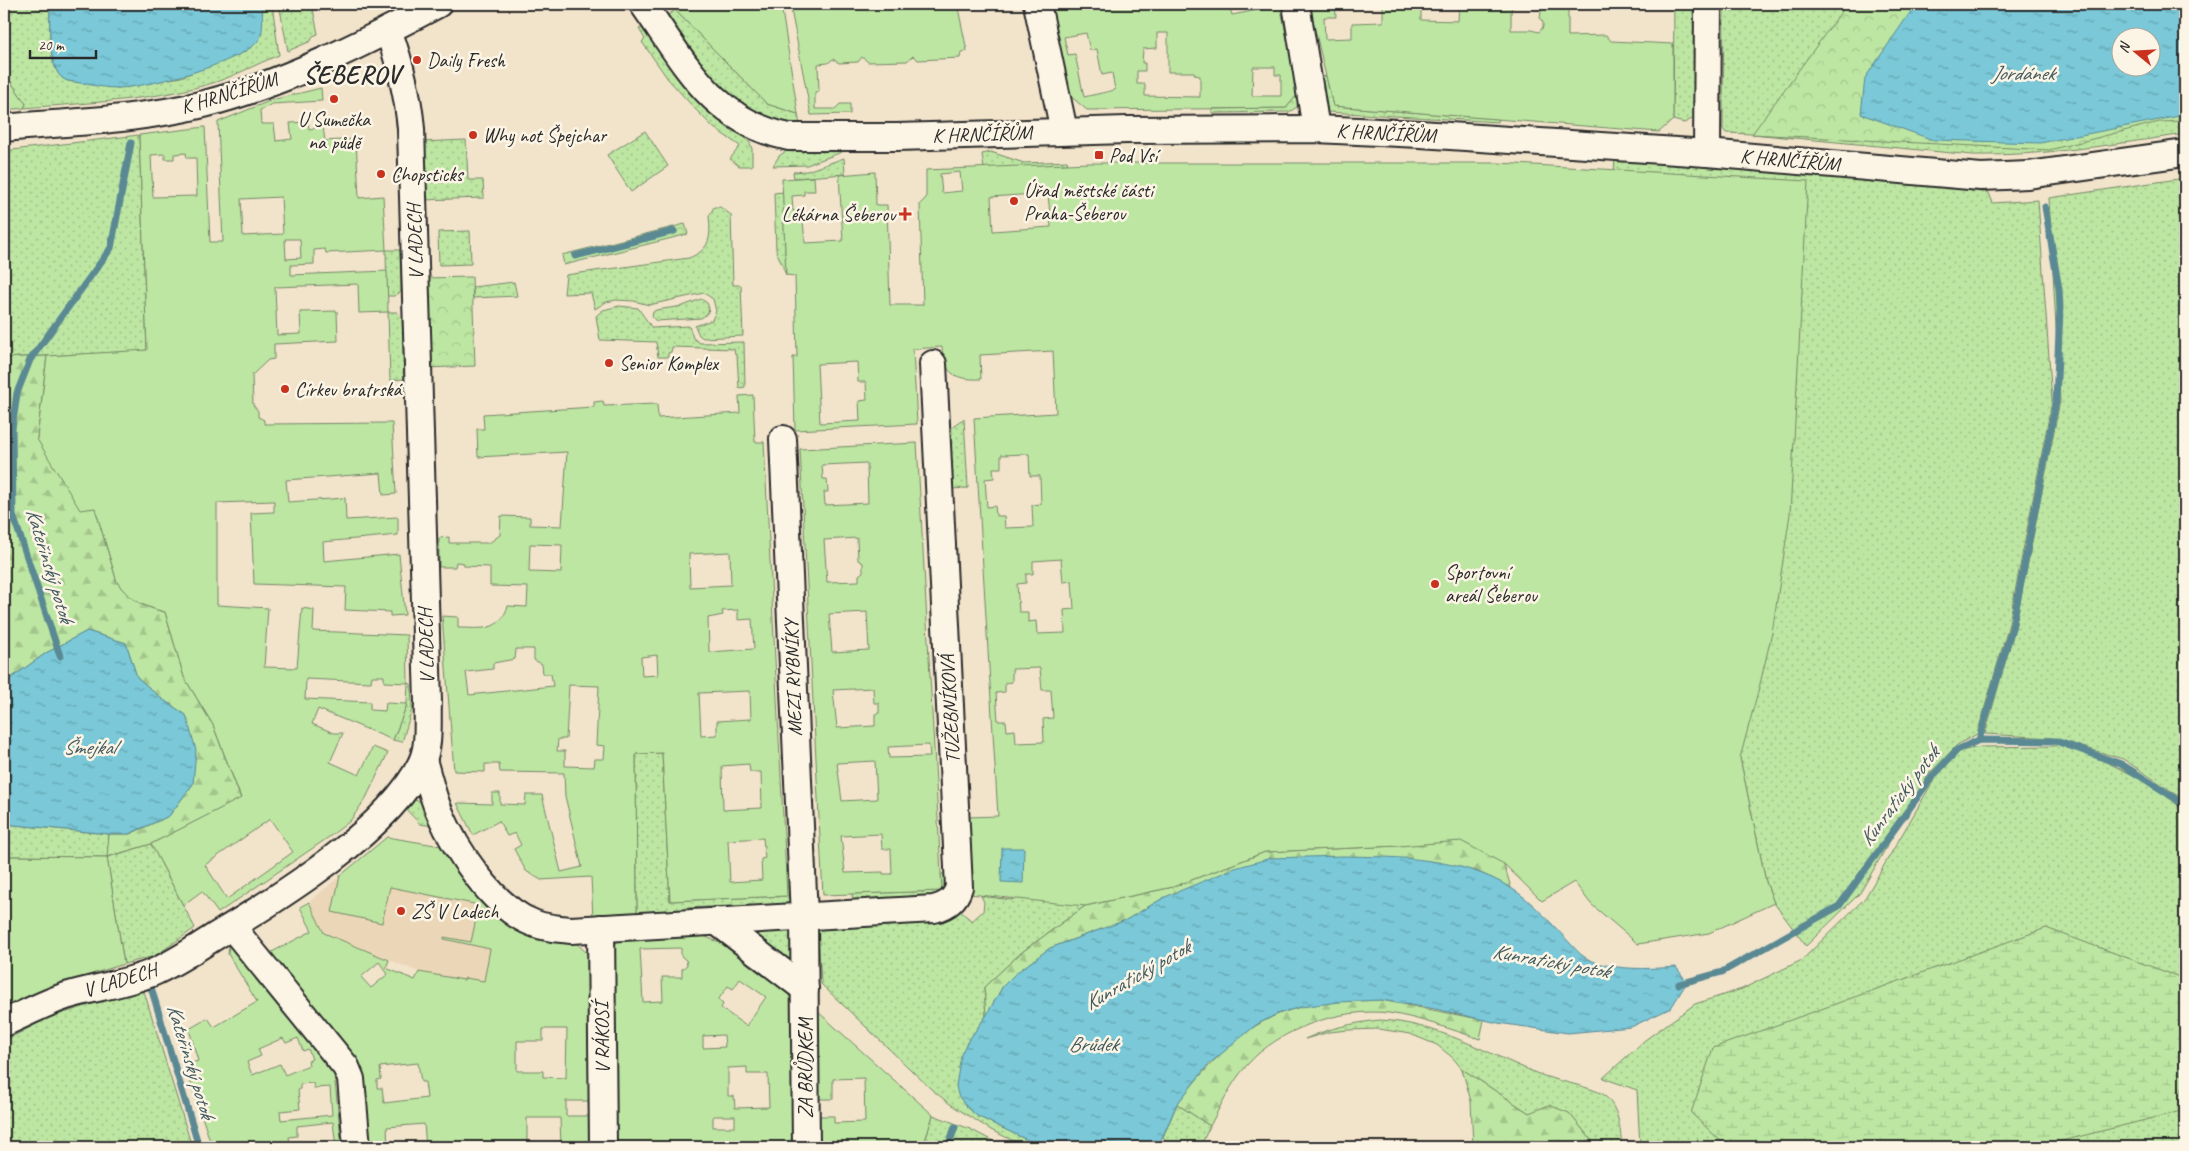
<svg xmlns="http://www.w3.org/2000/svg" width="2189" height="1151" font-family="Caveat,sans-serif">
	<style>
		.built { fill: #ebd7b8 }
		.grass { fill: url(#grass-dots); stroke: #748866 }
		.forest { fill: url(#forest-firs); stroke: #748866 }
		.wetland { fill: url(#wetland-marsh); stroke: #748866 }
		.park { fill: url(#park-crowns); stroke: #748866; fill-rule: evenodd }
		.garden { fill: #bde6a2; stroke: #748866; fill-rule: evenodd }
		.water { fill: url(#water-ripples); stroke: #5a8993; fill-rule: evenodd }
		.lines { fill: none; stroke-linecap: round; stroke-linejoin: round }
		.stream { stroke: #5a8993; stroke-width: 7 }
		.minor-casing { stroke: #2b2b2b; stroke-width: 30 }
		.minor { stroke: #fcf5e5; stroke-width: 26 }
		.poi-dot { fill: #c8321e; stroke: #fcf5e5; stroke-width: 2 }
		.labels { text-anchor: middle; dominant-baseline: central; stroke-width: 5; stroke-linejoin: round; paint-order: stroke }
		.poi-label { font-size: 20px; fill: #2b2b2b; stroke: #fcf5e5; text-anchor: start }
		.street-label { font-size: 20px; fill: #2b2b2b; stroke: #fcf5e5 }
		.water-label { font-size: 21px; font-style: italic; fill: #435a5f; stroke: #fcf5e5 }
		.district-label { font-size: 25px; font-weight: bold; letter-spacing: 1px; fill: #2b2b2b; stroke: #fcf5e5 }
	</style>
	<defs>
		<pattern id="grass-dots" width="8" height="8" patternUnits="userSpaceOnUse" patternTransform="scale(1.25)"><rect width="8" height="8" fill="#bde6a2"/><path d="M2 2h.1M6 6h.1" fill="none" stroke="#a3c58c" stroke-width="1.8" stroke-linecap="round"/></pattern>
		<pattern id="forest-firs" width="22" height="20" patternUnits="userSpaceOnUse" patternTransform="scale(1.25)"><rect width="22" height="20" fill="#bde6a2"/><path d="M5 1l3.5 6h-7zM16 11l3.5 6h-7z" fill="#a3c58c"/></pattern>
		<pattern id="wetland-marsh" width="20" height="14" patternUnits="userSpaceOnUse" patternTransform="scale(1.25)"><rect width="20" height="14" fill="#bde6a2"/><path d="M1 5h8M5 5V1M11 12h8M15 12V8" fill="none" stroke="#a3c58c"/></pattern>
		<pattern id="park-crowns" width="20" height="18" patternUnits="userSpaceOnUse" patternTransform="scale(1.25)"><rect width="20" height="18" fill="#bde6a2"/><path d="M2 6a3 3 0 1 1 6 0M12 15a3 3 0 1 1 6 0" fill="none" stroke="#a3c58c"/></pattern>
		<pattern id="water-ripples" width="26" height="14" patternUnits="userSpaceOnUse" patternTransform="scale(1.25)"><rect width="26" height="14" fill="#7ac8d8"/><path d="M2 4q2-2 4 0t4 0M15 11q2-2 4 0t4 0" fill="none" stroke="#64a3af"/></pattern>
	</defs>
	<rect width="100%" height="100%" fill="#f2e3cb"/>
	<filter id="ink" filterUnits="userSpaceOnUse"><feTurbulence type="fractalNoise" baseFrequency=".02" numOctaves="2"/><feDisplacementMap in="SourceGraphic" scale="10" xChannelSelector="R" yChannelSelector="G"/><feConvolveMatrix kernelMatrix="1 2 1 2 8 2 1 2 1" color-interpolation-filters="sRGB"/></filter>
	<g filter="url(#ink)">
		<!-- built -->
		<path class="built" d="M387,837l54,9 42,59 12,11 -3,69 -73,-13 -95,-39 -15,-31z"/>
		<!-- grass -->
		<g class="grass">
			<path d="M4,4h46c0,19 -4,71 18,77l50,7 63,-11 64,-25 16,-16 1,-32h10l7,51c-23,9 -47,23 -73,30 -59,16 -122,18 -182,23l2,-4 -22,-32z"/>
			<path d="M279,4h33l6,30 -5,2 -2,5 -23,10z"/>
			<path d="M1674,4h24l-2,110 -2,4 -10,5 -11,-3z"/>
			<path d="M1724,4h192l269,111v19c-70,10 -140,22 -212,21l-221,-21 -26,-1 -3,-4v-18z"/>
			<path d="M675,10l92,94 31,10 2,11c-62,-6 -104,-58 -132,-110z"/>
			<path d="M642,28c20,28 39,58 65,82 13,12 31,19 43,33l2,6v17h-13l-9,-7 10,-13 -26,-18 -19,-19 -27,-30 -26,-37 3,-3 -6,-10z"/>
			<path d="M1326,76l7,30 166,13 -1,3 -170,-10 -11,-34z"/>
			<path d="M1298,94l-1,13 -8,5 -77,1v-4l74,-1z"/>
			<path d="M645,131l23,35 -37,26 -24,-37z"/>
			<path d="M139,135l8,216 -143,7v-207z"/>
			<path d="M466,140l2,40h15l1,18 -62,2 -2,-58z"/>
			<path d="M841,150l1,2 -35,13 -34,1 6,-10 7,-5z"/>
			<path d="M991,152l33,11 43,-2 1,3 -84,5 -2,-15z"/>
			<path d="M844,158l1,16 -51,4 -1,-6 14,-1z"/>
			<path d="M1615,159l223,14 151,20 4,10 45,-3 14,201 -44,227 -31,106 -20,11 -29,30 -68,118 -54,53 -32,-43 -8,-21 -26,-124 -218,-1 -349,130 -88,19 -63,46 -38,35 2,29 -20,28 -10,42 21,30 65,31h-16l-35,-17 -41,-26 -19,-15 -110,-105 -3,-52 4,-5 137,-17 13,11 11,-10 1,-9 -3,-6 31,4 601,-715z"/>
			<path d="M2185,178v622l-62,-41 -71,-21 -67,-4 30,-106 45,-227 -11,-203z"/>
			<path d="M783,192l3,83 -10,-25 -2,-57z"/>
			<path d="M714,207h6l11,8 2,70h8l2,51 -40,2 -4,-3 -4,-9 17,-6 4,-9 -3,-12 -9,-6 -55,12 -15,-4 -18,-1 -10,2 -11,7 -4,-16 -27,1 2,-19 123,-17c22,-9 22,-21 20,-42z"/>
			<path d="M470,231l1,33 -32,1 -1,-33z"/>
			<path d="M386,250h14l1,42 -7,4h-7z"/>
			<path d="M514,282l3,14 -44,2v-11z"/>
			<path d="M701,299l6,4c4,7 1,11 -6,15l-45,3 -4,-4 1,-5 3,-2 27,-4z"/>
			<path d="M619,306l19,2 14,20 37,-2 4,12 7,5 44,-1 1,45 -6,1 -2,-33h-2l-1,-6 -62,-2 -1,5 -3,1v4h-10l-2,-15 -56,-2 -4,-24 7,-6z"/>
			<path d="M388,312h9l5,7 2,60 -14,1z"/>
			<path d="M964,419l4,69 -17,1c-1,-21 -13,-61 13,-70z"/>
			<path d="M408,683l3,1 1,25 -10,33 -9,-2 14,-36z"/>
			<path d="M2060,743c44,18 90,35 125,69v335h-545l-3,-57 -34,-12 42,-38 50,-36 47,-15 60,-29 63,-62 70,-120 25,-27 20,-4 75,-1z"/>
			<path d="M662,753l8,148 116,-5 -1,-30h8l2,29 -5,11 -39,7v-8l-66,3 -2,7 -46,3 -1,-164z"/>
			<path d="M411,799l14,4 7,23 -12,-2 -17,-18z"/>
			<path d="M4,824l105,10 -1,23 43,-13 44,84 -40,28 -31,8 -17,-107 -103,-1z"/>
			<path d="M941,874h9l-6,22 -91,9 -1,-11 89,-3z"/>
			<path d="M789,928l2,3 1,30 -3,1 -41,-33z"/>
			<path d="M143,988l49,159h-188v-106l44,-23z"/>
			<path d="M1380,1020c56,3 105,32 156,53 22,9 46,11 67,21 16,14 17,32 19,53h-25l-28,-34h-40l-67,-44 -9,-11 -16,-13 -27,-11 -31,-5 -30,1 -20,2 -24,7c24,-11 48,-16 75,-19z"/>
			<path d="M1177,1104l33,22 -10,21h-37l2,-7 -2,-3z"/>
			<path d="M933,1115l37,14 34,18h-81z"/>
		</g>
		<!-- forest -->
		<g class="forest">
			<path d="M47,356l-10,83 58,69 22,74c12,17 28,26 48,30l19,65 29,48 28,74 -90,45 -44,13 2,-23h21l39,-18 24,-32 -7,-69 -24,-16 -25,-22 -11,-34 -39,-12 -41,22 -42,30v-325z"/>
			<path d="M1461,822l43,42 7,24 -36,-18 -310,27 -39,23 -76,28 -34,25 -13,13 -17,30 -2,-29 38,-35 63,-46 88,-19 92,-35 134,-6z"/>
			<path d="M1381,1000l103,20 -4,19c-30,-10 -60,-21 -91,-26 -47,-6 -111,16 -142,52 -16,18 -26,40 -37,61l-33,-22c33,-42 70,-85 124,-97 26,-6 53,-6 80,-7z"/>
			<path d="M1462,1069l67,44 20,-8 20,8 28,34h-124l-2,-46z"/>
		</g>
		<!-- wetland -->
		<path class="wetland" d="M2046,928l139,51v131l-147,37h-311l-36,-34 22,-65z"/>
		<!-- park -->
		<g class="park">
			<path d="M1847,4h338v117l-26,1 -110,28 -297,-16zM2122,38h30v30h-30z"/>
			<path d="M685,224l3,10 -124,31 -2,-10z"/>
			<path d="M472,277l3,89 -49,2 -2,-90z"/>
		</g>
		<!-- garden -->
		<g class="garden">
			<path d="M671,4h110l17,110 -31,-10 -92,-94z"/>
			<path d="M790,4h164l4,4 9,43 -6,1 -1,6 -42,2 -5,-4 -6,5 -39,1 -6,-5 -4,5 -19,1 -6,-4 -5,4 -10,1 1,27 -4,1v17h20l5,-5h10v10l-39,1z"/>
			<path d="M1050,4h179l3,11 36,-7 -1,-4h13l18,90 -12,14 -199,2 -18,-15zM1086,33l4,17 7,-1 5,26 10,-2 3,17 -31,7 -9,-43 -7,1 -4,-18zM1157,33h11v39h26l1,3 5,1v21l-55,-1v-12h-8v-13h8v-8h-3l1,-14 14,-1zM1253,67h22v8h6v21h-29z"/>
			<path d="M1309,4h26l1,13h-12l1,22 27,-1v-15l31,-1v-18h38v16l37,1 1,-17h54l-2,7v19h20l8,2 4,-5v-5l-3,-3 2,-15h26v32l38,-1 5,6 62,3v76l-14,12 -326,-26z"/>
			<path d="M4,72l22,32 -2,4 -20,2z"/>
			<path d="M321,88l1,13 -50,3 -12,6 1,14h13l2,17 16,-2 -2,-16 18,-1 1,7 14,-2 2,14 31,-2 3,59 24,-2 3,54 -60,3 -1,-4 -11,1v14l-23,1v10l96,-4 1,41 -29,1 -1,-29 -83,3 2,48 24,-1 -1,-22 37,-1 1,30 -64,3v15l-6,1 -16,15 1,30 5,6v6l6,3v4l128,-1 4,71 -13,1 -2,-22 -95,7 2,22 57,-4 1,22 52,-3v18l-75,7 1,19 75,-7 6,61 -15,1v-4l-45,-2 1,-23 -92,-3 -3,-71 23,-1v-11l-57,2v102l51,3 -4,59 33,1 5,-60 12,2 -1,21 94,4 1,48 -24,-1v-6h-12l-1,6 -65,-3 -1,20 65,3v8l15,1 1,-8 21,1 -14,36 -75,-31 -6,15 22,9h9l-13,29 29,13 14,-28 15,6 -22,45 -16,23 -21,16 -111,76 -16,-22 -19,14 -32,-61 90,-46 -28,-73 -29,-48 -19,-65c-20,-5 -36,-12 -48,-30l-22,-74 -15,2 -43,-71 10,-83 100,-6 -8,-215 66,-8 5,115h13l-5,-120 54,-22zM186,153l1,5h9l1,38 -44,1 -2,-42 14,-1v5h9v-5zM281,197l2,37 -40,2 -2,-37zM285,239h15l1,19 -15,1zM270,819l23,33 -66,47 -22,-34z"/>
			<path d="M1089,163h409l310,18 -18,333 -18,119 -12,51 -20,74 26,124 8,21 -65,30 -71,11 -47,-40 -17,-22 -32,19 -38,-37 -43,-23 -62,5 -134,6 -92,35 -88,19 -116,-12 -1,-77 30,-1 -24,-398 82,-5 -3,-62 -73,4 1,24c-26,1 -37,-5 -39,-32l-29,2 4,75 -122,6 -2,-73h4l-2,-81 -9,-1 -4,-96 32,-2 1,14h-11v4l-12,1 1,15 9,-1 3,33 38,-2 -4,-66 36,-3 1,33h11l3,100h33l-3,-101 6,-6v-28zM960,172l2,19 -20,2 -2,-19zM1048,193l3,34 -58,4 -2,-34zM857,362l1,20h8l1,18 -8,1 1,20 -40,2 -3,-59zM1029,454l1,22h10l1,28 -9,1 1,22 -28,1 -1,-12h-8l-1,-10 -8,1 -2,-28 9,-1 -1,-10h8v-13zM1061,559l2,23 9,-1 2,28 -10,1 1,23 -28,1 -1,-13 -8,1v-10h-9l-2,-28 9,-1v-9h7v-13zM1040,668l2,22h9l2,28 -10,1 1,23 -28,1 -1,-13 -8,1 -1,-10h-8l-2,-28 9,-1v-9l7,-1v-13z"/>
			<path d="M753,395l2,47h9l23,454 -117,5 -8,-148 -26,1 1,164h-44l-2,-41 -50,3 -15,-9 -12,-22 7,-4 -6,-12 -8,3 -8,-15 -26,14 -16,-32 35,1v-11h8v11l25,1 1,-10h16l19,77 21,-5 -17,-71 -1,-23 -64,-1 -1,-8h-14v8l-31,-1 -12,-155 16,1v11c24,0 41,5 50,-22l19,1 1,-20 -38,-1v-19l-26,-1v-3l-8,-1 -1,5h-16v-29l10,-1v6h40l11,-8 1,-19 29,1v8l32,1 5,-74 -89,5 -1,-28h7l-1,-15 111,-7v-5l9,-1 1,5 53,-2 1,14 82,-5 -1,-17zM530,544l32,1 -1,28 -32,-1zM730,552l1,33 -41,2 -1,-33zM738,610v10l14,-1 2,30 -45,3 -1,-34 15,-3 -1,-4zM516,649h18v11l8,4 1,10h8l2,12 -84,9 -3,-23 27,-3v-6l22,-4zM657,655l1,20 -16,1 -1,-19zM569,685l30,1 -3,59 9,1 -1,13h-9l-1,8 -29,-1v-15h-8l1,-12h8zM750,691l1,28 -34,2v14l-16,1 -2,-43zM749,764l1,8h11l1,36 -39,2 -1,-44zM763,838l2,20 -4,1 1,21 -32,2 -2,-42z"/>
			<path d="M917,443l25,448 -119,4 -23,-446zM867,463l1,40 -43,2 -1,-13h4l-1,-13h-4l-1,-14zM857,538l1,22 5,3v9l-4,3v6l-32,1 -3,-42zM867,612l2,38 -37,2 -3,-38zM873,688l1,15h5v10l-4,1v12l-38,2 -4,-38zM929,745l1,12 -41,1 -1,-11zM875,761l2,38 -35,2 -5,-38zM881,834l1,15h9l1,25h-9v-2l-38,1 -4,-37z"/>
			<path d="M387,837l54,9c14,19 27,42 42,59 22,25 59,37 91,36l16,15v145h-24v15h24l-1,31h-28l-1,-29h-33v29h-101l-2,-23 -37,3 1,20h-19l-9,-84 -90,-110 42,-22 -12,-24 9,-5 15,31 65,27 -3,8 29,12 4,-8 45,8 1,-2 19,3 6,-32 -46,-10v-2l27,5 8,-37 -89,-18 -8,36 -50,-11 8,-36zM379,962l9,12 -17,14 -10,-11zM543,1029h24l-1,49 -23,-1v-6h-26v-30h26zM418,1063l3,19h4l2,16 -43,5 -2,-15h-5v-8l4,-1 -1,-12z"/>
			<path d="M4,856l103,1 17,107 -45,14 -75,29z"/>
			<path d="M698,934l41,16 44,35 10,17 1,145h-182v-199l10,-11zM681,948v8l5,4 1,5 -5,4v8h-20l1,24 -20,1 -3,-53zM740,979l26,18 -20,29 -25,-18 2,-4 -5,-4 10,-14 5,3zM724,1035l1,12 -22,1v-12zM747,1067v7h21l1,33 -34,1 -1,-12h-6v-28zM713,1116h22v11h-22z"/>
			<path d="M229,945l105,128 8,74h-6l-3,-25 -36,4v10l-8,1 1,6 -4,1v3h-74l-27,-82 13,-4 -9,-32 19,-11 6,9 43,-25 -29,-48zM283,1038l3,5 12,-5 5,13 5,-2 4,10 -4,2 1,4 -24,10 -5,-11 -28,11 -5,-13 14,-6 -3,-7zM313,1083l1,5 16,-1 2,28 -51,5 -1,-9 20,-2 -2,-19 2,-1v-5z"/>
			<path d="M817,1011l116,104 -10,32h-106l-1,-31h18v7l31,-1 -1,-44 -31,1v20h-17z"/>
		</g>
		<!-- water -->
		<g class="water">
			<path d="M50,4h212c0,10 2,25 -2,34 -12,24 -116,50 -142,50 -17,0 -34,-5 -50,-7 -22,-6 -18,-58 -18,-77z"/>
			<path d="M1916,4h269v111l-145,28 -107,-3 -72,-26 4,-36zM2122,38h30v30h-30z"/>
			<path d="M87,631l39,12 11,34 25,22 24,16 10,35 -3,34 -24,32 -40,18h-20l-105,-10v-141l42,-30z"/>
			<path d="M1002,848h22l-1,35 -22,-1z"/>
			<path d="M1342,856c58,1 118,1 169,32 21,13 39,34 56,52 6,6 12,14 19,18 24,13 64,11 90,9l11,15 -16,26 -40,19 -63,6 -70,-10 -63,-14 -54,-9 -42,2 -38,5 -24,7 -21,11 -48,40 -31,39 -19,43h-116l-65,-31 -12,-11 -7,-10 -2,-9 5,-31 5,-11 20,-28 17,-30 13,-13 34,-25 76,-28 39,-23 70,-29 36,-10z"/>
		</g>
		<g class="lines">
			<!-- stream -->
			<g class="stream">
				<path d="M575,256l99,-25"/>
				<path d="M60,656l-47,-141 -1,-86 5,-36 13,-33 81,-112 20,-105"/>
				<path d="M1979,740l33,-112 44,-227 4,-92 -1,-20 -14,-82"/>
				<path d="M150,984l49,163"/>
				<path d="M1679,984l43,-12 117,-66 93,-129 25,-27 22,-10 77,1 65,23 54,34 10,9"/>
				<path d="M948,1147l7,-20"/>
			</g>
			<!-- minor casing -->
			<g class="minor-casing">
				<g id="minor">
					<path d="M643,4c42,59 69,117 146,133h108l230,-7 189,-1 104,5 287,19 274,24 47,-2 157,-22"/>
					<path d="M1037,4l27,127"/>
					<path d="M1296,4l20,125"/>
					<path d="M4,128c66,-6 135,-8 200,-24 82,-21 160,-61 234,-100"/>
					<path d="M1707,153l1,-149"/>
					<path d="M783,439l21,478 2,230"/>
					<path d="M423,760c5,16 9,35 16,51 16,38 54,97 94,112 12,5 25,6 38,7l363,-21c13,-3 21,-9 25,-22l-26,-523"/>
					<path d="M716,921l89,68"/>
					<path d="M232,927l114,140 5,12 6,68"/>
					<path d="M601,928l2,219"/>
					<path d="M4,1023c20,-9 41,-20 62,-27 29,-9 60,-12 88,-24 23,-10 44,-25 65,-38 63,-38 171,-105 203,-172 8,-18 5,-41 6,-60l-17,-573c-3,-35 -11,-66 -23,-99"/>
				</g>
			</g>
			<!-- minor -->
			<use href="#minor" class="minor"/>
		</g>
	</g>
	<!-- markers -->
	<g class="poi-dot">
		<circle cx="417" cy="60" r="5"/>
		<circle cx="334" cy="99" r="5"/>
		<circle cx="473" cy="135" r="5"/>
		<rect x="1094" y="150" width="10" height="10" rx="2.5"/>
		<circle cx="381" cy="174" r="5"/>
		<circle cx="1014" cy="201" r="5"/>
		<path d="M902.5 206.5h5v5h5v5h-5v5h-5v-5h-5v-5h5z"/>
		<circle cx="609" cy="363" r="5"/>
		<circle cx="285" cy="389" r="5"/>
		<circle cx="1435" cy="584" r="5"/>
		<circle cx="401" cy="911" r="5"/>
	</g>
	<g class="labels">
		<!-- poi labels -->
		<g class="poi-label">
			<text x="427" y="60">Daily Fresh</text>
			<text x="334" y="119" text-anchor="middle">U Sumečka<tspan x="334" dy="23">na půdě</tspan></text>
			<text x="483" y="135">Why not Špejchar</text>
			<text x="1109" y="155">Pod Vsí</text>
			<text x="391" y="174">Chopsticks</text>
			<text x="1024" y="190">Úřad městské části<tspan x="1024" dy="23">Praha-Šeberov</tspan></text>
			<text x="895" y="214" text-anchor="end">Lékárna Šeberov</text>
			<text x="619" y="363">Senior Komplex</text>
			<text x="295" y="389">Církev bratrská</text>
			<text x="1445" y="572">Sportovní<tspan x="1445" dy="23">areál Šeberov</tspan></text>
			<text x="411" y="911">ZŠ V Ladech</text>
		</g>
		<!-- street labels -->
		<g class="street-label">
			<text transform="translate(229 93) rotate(-17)">K HRNČÍŘŮM</text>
			<text transform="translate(1386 133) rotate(3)">K HRNČÍŘŮM</text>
			<text transform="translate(982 134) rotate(-2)">K HRNČÍŘŮM</text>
			<text transform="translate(1790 160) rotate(5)">K HRNČÍŘŮM</text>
			<text transform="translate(415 242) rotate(-92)">V LADECH</text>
			<text transform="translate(426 646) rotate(-92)">V LADECH</text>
			<text transform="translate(793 678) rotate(-92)">MEZI RYBNÍKY</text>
			<text transform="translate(950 709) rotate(-93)">TUŽEBNÍKOVÁ</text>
			<text transform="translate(120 980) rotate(-17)">V LADECH</text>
			<text transform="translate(602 1038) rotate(-91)">V RÁKOSÍ</text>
			<text transform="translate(805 1068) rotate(-90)">ZA BRŮDKEM</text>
		</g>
		<!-- water labels -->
		<g class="water-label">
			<text x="2023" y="73">Jordánek</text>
			<text transform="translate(50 565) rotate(73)">Kateřinský potok</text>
			<text x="89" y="747">Šmejkal</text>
			<text transform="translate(1899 796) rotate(-53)">Kunratický potok</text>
			<text transform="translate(1551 961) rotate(10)">Kunratický potok</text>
			<text transform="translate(1137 975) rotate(-30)">Kunratický potok</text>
			<text x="1093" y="1044">Brůdek</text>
			<text transform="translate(191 1061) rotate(73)">Kateřinský potok</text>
		</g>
		<!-- district labels -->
		<g class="district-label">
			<text x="352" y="75">ŠEBEROV</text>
		</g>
	</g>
	<!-- margin -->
	<rect width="2189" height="1151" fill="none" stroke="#fcf5e5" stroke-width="20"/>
	<rect x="10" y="10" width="2169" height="1131" fill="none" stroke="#2b2b2b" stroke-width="2" filter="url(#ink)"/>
	<!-- north arrow -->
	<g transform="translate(2136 52) rotate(288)"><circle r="24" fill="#fcf5e5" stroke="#a8a49b"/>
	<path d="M0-4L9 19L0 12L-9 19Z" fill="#c8321e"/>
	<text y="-8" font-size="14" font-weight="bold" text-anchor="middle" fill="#2b2b2b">N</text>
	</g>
	<!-- scale -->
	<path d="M30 50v8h66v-8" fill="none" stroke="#2b2b2b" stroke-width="2.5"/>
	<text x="38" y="50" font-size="15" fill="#2b2b2b" stroke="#fcf5e5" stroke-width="4" paint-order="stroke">20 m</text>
</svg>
